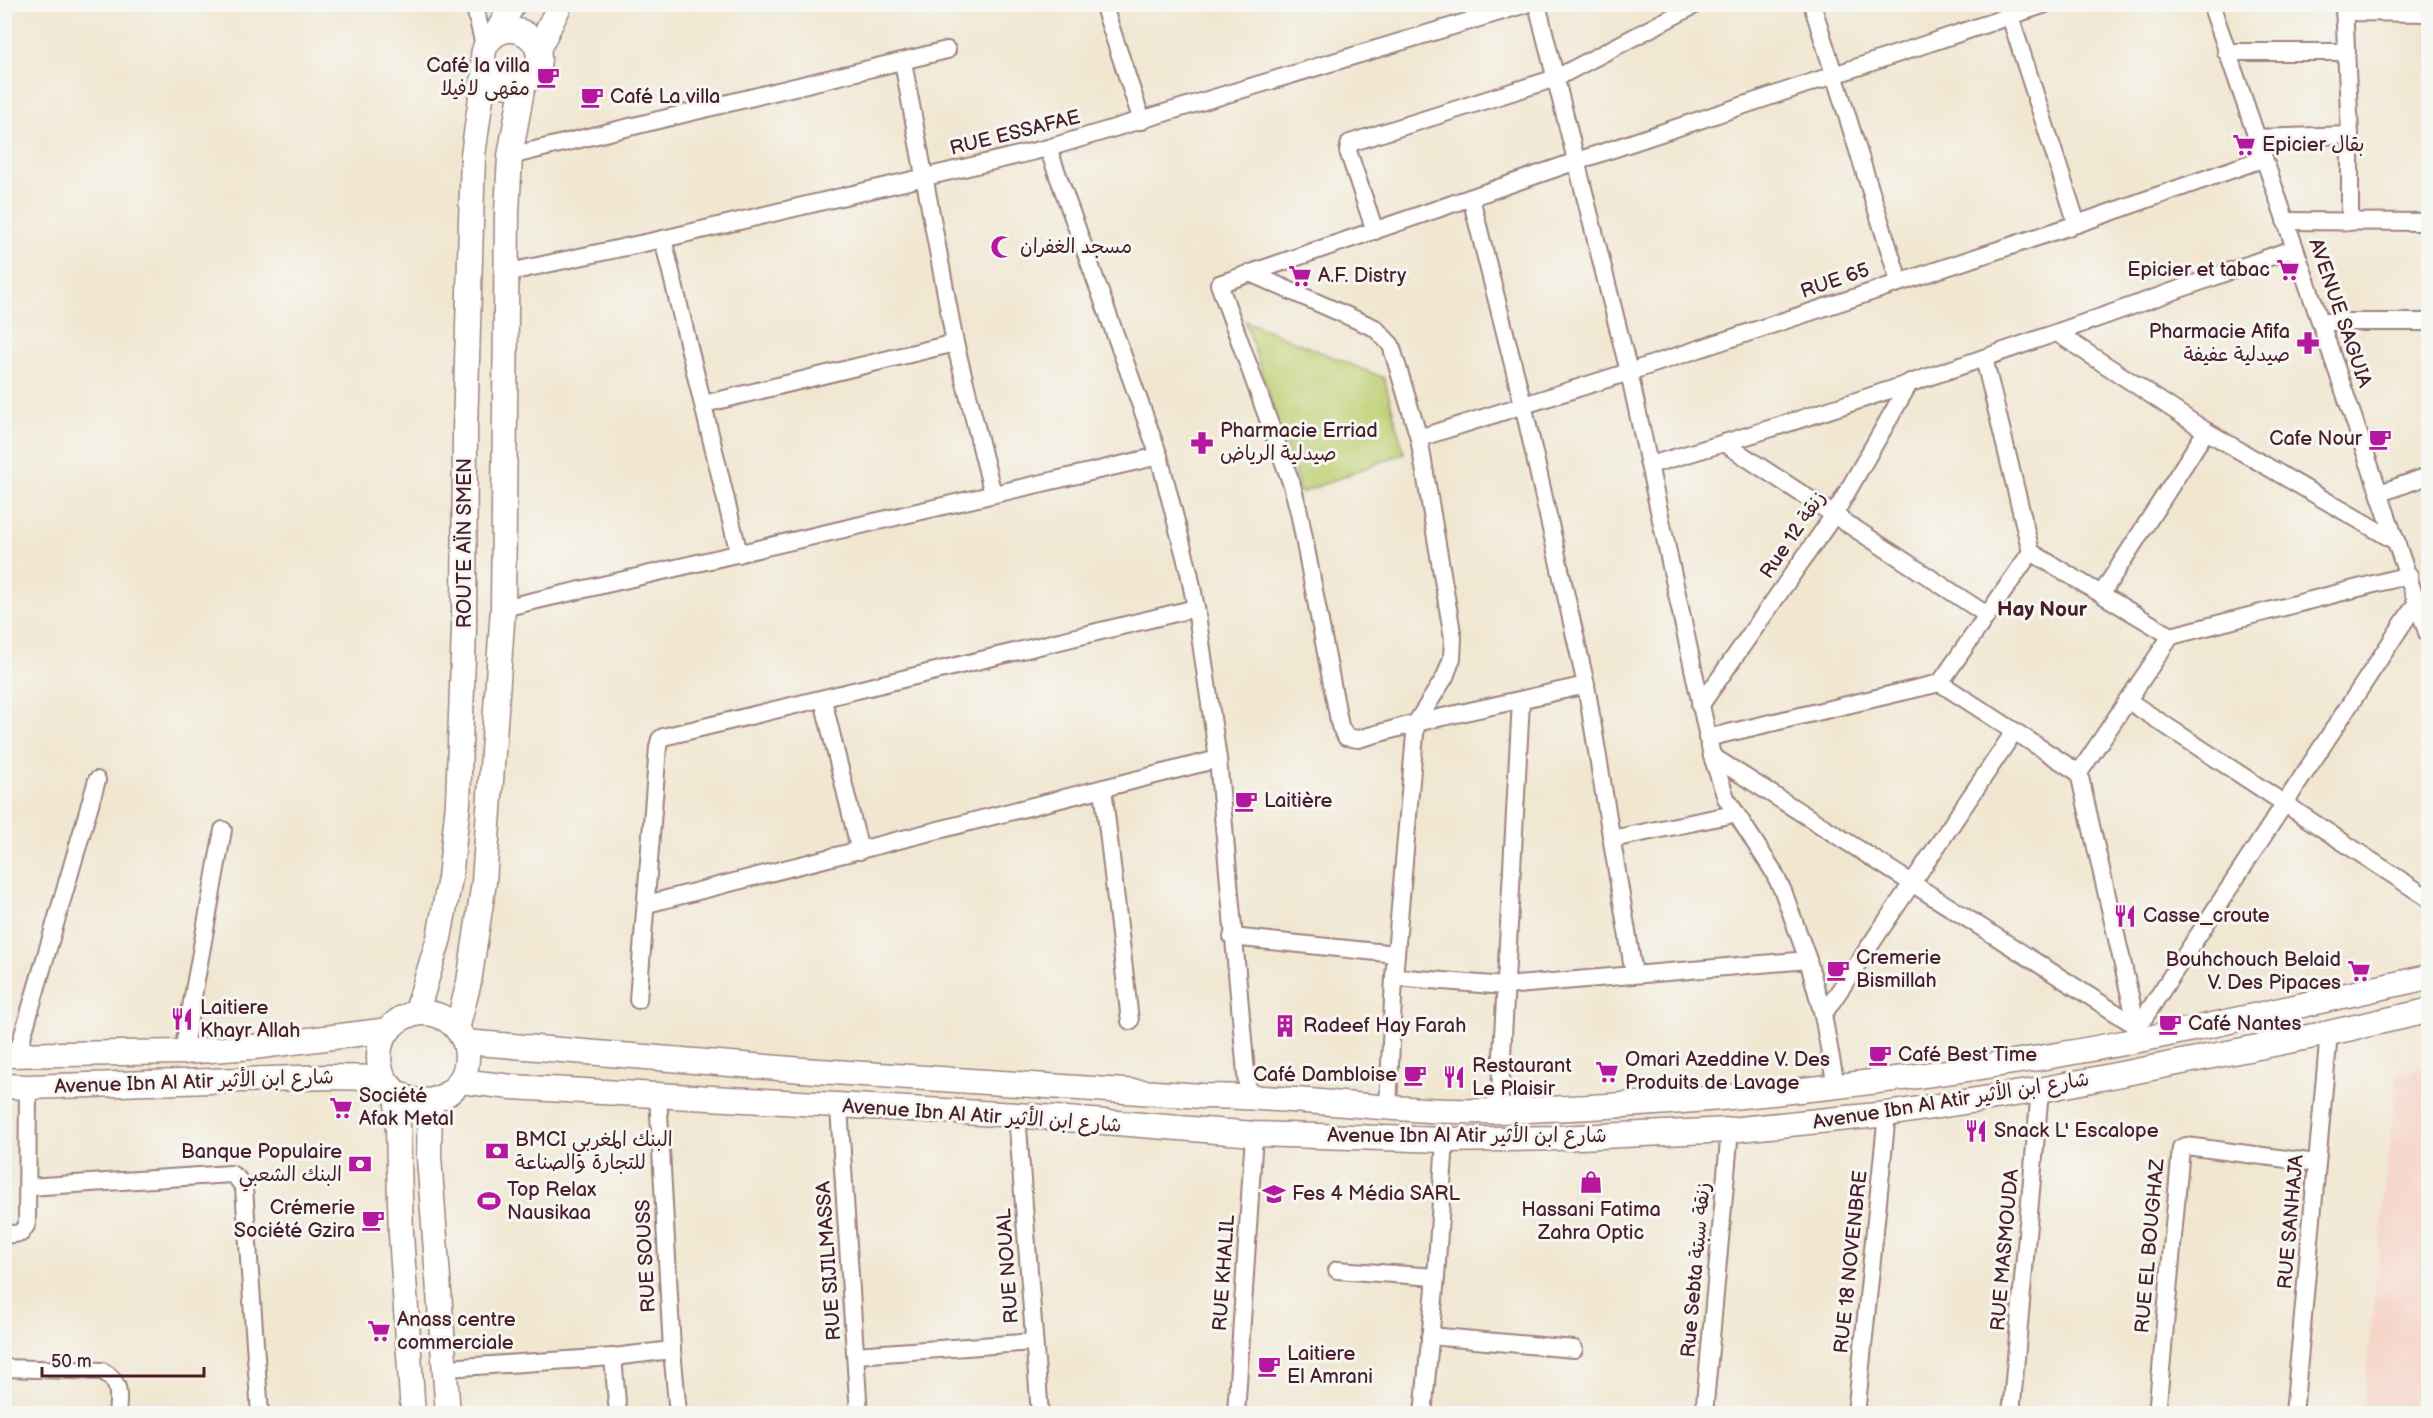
<svg xmlns="http://www.w3.org/2000/svg" width="2433" height="1418" font-family="'Balsamiq Sans','Playpen Sans Arabic',sans-serif">
	<style>
		.built { fill: #f6d2c5 }
		.green { fill: #becf72; stroke: #84774e; stroke-width: 1.5 }
		.lines { fill: none; stroke-linecap: round; stroke-linejoin: round }
		.street-casing { stroke: #9e837e; stroke-width: 20 }
		.secondary-casing { stroke: #9e837e; stroke-width: 27 }
		.street { stroke: #fff; stroke-width: 16 }
		.secondary { stroke: #fff; stroke-width: 24 }
		.labels { text-anchor: middle; dominant-baseline: central; stroke-width: 6; stroke-linejoin: round; paint-order: stroke }
		.poi-label { font-size: 20px; fill: #4a1f2b; stroke: #f6f6f2; text-anchor: start }
		.street-label { font-size: 20px; fill: #4a1f2b; stroke: #f6f6f2 }
		.neighbourhood-label { font-size: 21px; font-weight: bold; fill: #4a1f2b; stroke: #f6f6f2 }
	</style>
	<rect width="100%" height="100%" fill="#f6f6f2"/>
	<filter id="ink" filterUnits="userSpaceOnUse"><feTurbulence type="fractalNoise" baseFrequency=".0167" numOctaves="2"/><feDisplacementMap in="SourceGraphic" scale="12" xChannelSelector="R" yChannelSelector="G"/><feConvolveMatrix kernelMatrix="1 2 1 2 8 2 1 2 1" color-interpolation-filters="sRGB"/></filter>
	<filter id="wash" filterUnits="userSpaceOnUse"><feTurbulence type="fractalNoise" baseFrequency=".008" numOctaves="4" result="noise"/><feDisplacementMap in="SourceGraphic" scale="24" xChannelSelector="R" yChannelSelector="G"/><feGaussianBlur stdDeviation="1.35" result="paint"/><feColorMatrix in="noise" values="0 0 0 0 0 0 0 0 0 0 0 0 0 0 0 0 0 1.4 0 .05"/><feComposite in="paint" operator="in"/></filter>
	<g filter="url(#wash)">
		<rect width="100%" height="100%" fill="#f1e7d1"/>
		<!-- built -->
		<path class="built" d="M2428,1065v348h-66l35,-338z"/>
		<!-- green -->
		<path class="green" d="M1245,321l139,57 20,75 -103,40z"/>
	</g>
	<g filter="url(#ink)">
		<g class="lines">
			<!-- street casing -->
			<g class="street-casing">
				<g id="street">
					<path d="M474,4l11,45"/>
					<path d="M1103,4l39,117"/>
					<path d="M1537,4l92,368 83,384 14,42 46,71 11,22 25,69 15,55 13,71"/>
					<path d="M1812,4l87,277"/>
					<path d="M2006,4l71,220"/>
					<path d="M2211,4l217,631"/>
					<path d="M2344,4l6,131v87"/>
					<path d="M2344,12l84,1"/>
					<path d="M2226,52h121"/>
					<path d="M903,62l52,281 38,151"/>
					<path d="M2255,138l95,-3"/>
					<path d="M1048,148l111,308 30,116 7,36 22,151 30,337"/>
					<path d="M510,156l437,-106"/>
					<path d="M1471,198l52,206 63,281 48,289"/>
					<path d="M2285,221l143,1"/>
					<path d="M1375,231l-27,-80 2,-8 206,-65 141,-74"/>
					<path d="M663,239l76,315"/>
					<path d="M505,273l158,-34 385,-91 478,-144"/>
					<path d="M1250,273l125,55 16,17 28,93 34,200 -1,20 -7,19 -29,46 -22,254 -6,131"/>
					<path d="M2321,322h107"/>
					<path d="M2057,333l149,98 191,111"/>
					<path d="M1984,358l47,194 140,84"/>
					<path d="M704,404l251,-61"/>
					<path d="M1419,438l210,-66 448,-148 185,-65"/>
					<path d="M1724,443l263,172"/>
					<path d="M1650,465c218,-63 431,-141 645,-217"/>
					<path d="M2380,493l48,-17"/>
					<path d="M2102,593l104,-162"/>
					<path d="M503,608l656,-152"/>
					<path d="M1940,683l139,90 59,258"/>
					<path d="M1586,685l-170,38 -58,16 -12,-2 -6,-11 -41,-214 -7,-27 -73,-201 358,-123 469,-157"/>
					<path d="M823,700l37,151"/>
					<path d="M2127,700l301,198"/>
					<path d="M1700,706l134,-191 76,-133"/>
					<path d="M1707,738l233,-55 91,-131"/>
					<path d="M1712,756l426,271 279,-425"/>
					<path d="M2079,773l92,-137 238,-61"/>
					<path d="M1103,788l27,233"/>
					<path d="M1612,839l122,-25"/>
					<path d="M647,904l571,-145"/>
					<path d="M1232,937l164,17"/>
					<path d="M1394,977l111,9 303,-26"/>
					<path d="M638,1000l20,-253 2,-8 3,-2 533,-129"/>
					<path d="M1823,1015l191,-283"/>
					<path d="M183,1052l40,-222"/>
					<path d="M17,1055l80,-275"/>
					<path d="M658,1095l14,255 6,64"/>
					<path d="M839,1107l20,307"/>
					<path d="M1499,1111l22,-410"/>
					<path d="M1017,1115l23,299"/>
					<path d="M28,1187l203,-13 6,4 7,10 16,226"/>
					<path d="M4,1235l17,-2 6,-9 1,-137"/>
					<path d="M1337,1270l99,7"/>
					<path d="M1430,1336l144,13"/>
					<path d="M856,1355l178,-13"/>
					<path d="M613,1357l5,57"/>
					<path d="M4,1368l98,3c19,10 17,24 15,43"/>
					<path d="M446,1368l167,-11 59,-7"/>
					<path d="M1236,1414l18,-280"/>
					<path d="M1423,1414l13,-137 9,-137"/>
					<path d="M1704,1414l26,-284"/>
					<path d="M1856,1414l31,-300"/>
					<path d="M2011,1414l29,-324"/>
					<path d="M2157,1414l24,-266 5,-2 131,17"/>
					<path d="M2294,1414l35,-381"/>
				</g>
			</g>
			<!-- secondary casing -->
			<g class="secondary-casing">
				<g id="secondary">
					<circle cx="511" cy="58" r="28"/>
					<path d="M496,34l17,-30"/>
					<path d="M538,50l22,-46"/>
					<circle cx="423" cy="1057" r="44"/>
					<path d="M416,1014l23,-76 11,-60 8,-75 6,-175 1,-198 8,-275 12,-86"/>
					<path d="M457,1029l12,-47 15,-100 19,-274 4,-396 3,-56 13,-72"/>
					<path d="M465,1042l338,28 399,26c99,0 198,18 298,15 186,-6 373,-25 557,-56 125,-21 248,-51 371,-78"/>
					<path d="M4,1055l179,-3 70,-5 136,-17"/>
					<path d="M460,1081l52,6 505,28 237,19 191,6 112,-2 173,-8 157,-16 153,-24 289,-57 99,-22"/>
					<path d="M4,1086l24,1 300,-10 55,1"/>
					<path d="M397,1094l4,140 12,180"/>
					<path d="M430,1101l-1,56 19,257"/>
				</g>
			</g>
			<!-- street -->
			<use href="#street" class="street"/>
			<!-- secondary -->
			<use href="#secondary" class="secondary"/>
		</g>
	</g>
	<!-- icons -->
	<defs>
		<g id="cafe-bare" transform="scale(1.8)"><path d="M-5.5-4.5H6V0H3Q3 3.5 0 3.5H-2.5Q-5.5 3.5-5.5 0ZM3-3.2v2h1.7v-2ZM-6 4.5H4V6H-6Z" fill="#b5179e" stroke="#f6f6f2" stroke-width="2.5" paint-order="stroke"/></g>
		<g id="supermarket-bare" transform="scale(1.8)"><path d="M-6-5.5h2.5l.6 2H6L4.5 2H-2.5L-4.4-4H-6ZM-1.5 3.2a1.3 1.3 0 1 0 .1 0ZM3 3.2a1.3 1.3 0 1 0 .1 0Z" fill="#b5179e" stroke="#f6f6f2" stroke-width="2.5" paint-order="stroke"/></g>
		<g id="mosque-bare" transform="scale(1.8)"><path d="M3.5-4.9A6 6 0 1 0 3.5 4.9A5 5 0 1 1 3.5-4.9Z" fill="#b5179e" stroke="#f6f6f2" stroke-width="2.5" paint-order="stroke"/></g>
		<g id="pharmacy-bare" transform="scale(1.8)"><path d="M-2-6h4v4h4v4h-4v4h-4v-4h-4v-4h4Z" fill="#b5179e" stroke="#f6f6f2" stroke-width="2.5" paint-order="stroke"/></g>
		<g id="restaurant-bare" transform="scale(1.8)"><path d="M-5-6h1v4h1v-4h1v4h1v-4h1v5L-1.5 .5V6h-2V.5L-5-1ZM5-6V6H3V1.5H1.5Q1.5-4 5-6Z" fill="#b5179e" stroke="#f6f6f2" stroke-width="2.5" paint-order="stroke"/></g>
		<g id="building-bare" transform="scale(1.8)"><path d="M-4-6H4V6H1V3H-1V6H-4ZM-2.5-4.3h1.7v1.8h-1.7ZM.8-4.3h1.7v1.8H.8ZM-2.5-1h1.7V.8h-1.7ZM.8-1h1.7V.8H.8Z" fill="#b5179e" stroke="#f6f6f2" stroke-width="2.5" paint-order="stroke"/></g>
		<g id="bank-bare" transform="scale(1.8)"><path d="M-6-4H6V4H-6ZM0-2.3a2.3 2.3 0 1 0 0 4.6a2.3 2.3 0 1 0 0-4.6Z" fill="#b5179e" stroke="#f6f6f2" stroke-width="2.5" paint-order="stroke"/></g>
		<g id="shop-bare" transform="scale(1.8)"><path d="M-5-2.5h2.3a2.7 3.5 0 0 1 5.4 0H5L5.5 6h-11ZM-1.5-2.5h3a1.5 2.3 0 0 0-3 0Z" fill="#b5179e" stroke="#f6f6f2" stroke-width="2.5" paint-order="stroke"/></g>
		<g id="school-bare" transform="scale(1.8)"><path d="M0-5L7-2L0 1L-7-2ZM-4 1L0 2.5L4 1V4Q0 6-4 4Z" fill="#b5179e" stroke="#f6f6f2" stroke-width="2.5" paint-order="stroke"/></g>
		<g id="stadium-bare" transform="scale(1.8)"><path d="M0-5a6.5 5 0 1 0 0 10a6.5 5 0 1 0 0-10ZM-3.5-1.8h7v3.6h-7Z" fill="#b5179e" stroke="#f6f6f2" stroke-width="2.5" paint-order="stroke"/></g>
	</defs>
	<g fill-rule="evenodd">
		<use href="#cafe-bare" x="548" y="77"/>
		<use href="#cafe-bare" x="592" y="97"/>
		<use href="#supermarket-bare" x="2244" y="145"/>
		<use href="#mosque-bare" x="1002" y="247"/>
		<use href="#supermarket-bare" x="2288" y="270"/>
		<use href="#supermarket-bare" x="1300" y="276"/>
		<use href="#pharmacy-bare" x="2308" y="343"/>
		<use href="#cafe-bare" x="2380" y="439"/>
		<use href="#pharmacy-bare" x="1202" y="443"/>
		<use href="#cafe-bare" x="1246" y="801"/>
		<use href="#restaurant-bare" x="2125" y="916"/>
		<use href="#cafe-bare" x="1838" y="970"/>
		<use href="#supermarket-bare" x="2359" y="971"/>
		<use href="#restaurant-bare" x="182" y="1019"/>
		<use href="#cafe-bare" x="2170" y="1024"/>
		<use href="#building-bare" x="1285" y="1026"/>
		<use href="#cafe-bare" x="1880" y="1055"/>
		<use href="#supermarket-bare" x="1607" y="1072"/>
		<use href="#cafe-bare" x="1415" y="1075"/>
		<use href="#restaurant-bare" x="1454" y="1077"/>
		<use href="#supermarket-bare" x="341" y="1108"/>
		<use href="#restaurant-bare" x="1976" y="1131"/>
		<use href="#bank-bare" x="497" y="1151"/>
		<use href="#bank-bare" x="360" y="1164"/>
		<use href="#shop-bare" x="1591" y="1182"/>
		<use href="#school-bare" x="1274" y="1194"/>
		<use href="#stadium-bare" x="489" y="1201"/>
		<use href="#cafe-bare" x="373" y="1220"/>
		<use href="#supermarket-bare" x="379" y="1331"/>
		<use href="#cafe-bare" x="1269" y="1366"/>
	</g>
	<g class="labels">
		<!-- poi labels -->
		<g class="poi-label">
			<text x="530" y="66" text-anchor="end">Café la villa<tspan x="530" dy="23">مقهى لافيلا</tspan></text>
			<text x="610" y="97">Café La villa</text>
			<text x="2262" y="145">Epicier بقال</text>
			<text x="1020" y="247">مسجد الغفران</text>
			<text x="2270" y="270" text-anchor="end">Epicier et tabac</text>
			<text x="1318" y="276">A.F. Distry</text>
			<text x="2290" y="332" text-anchor="end">Pharmacie Afifa<tspan x="2290" dy="23">صيدلية عفيفة</tspan></text>
			<text x="1220" y="431">Pharmacie Erriad<tspan x="1220" dy="23">صيدلية الرياض</tspan></text>
			<text x="2362" y="439" text-anchor="end">Cafe Nour</text>
			<text x="1264" y="801">Laitière</text>
			<text x="2143" y="916">Casse_croute</text>
			<text x="1856" y="958">Cremerie<tspan x="1856" dy="23">Bismillah</tspan></text>
			<text x="2341" y="960" text-anchor="end">Bouhchouch Belaid<tspan x="2341" dy="23">V. Des Pipaces</tspan></text>
			<text x="200" y="1008">Laitiere<tspan x="200" dy="23">Khayr Allah</tspan></text>
			<text x="2188" y="1024">Café Nantes</text>
			<text x="1303" y="1026">Radeef Hay Farah</text>
			<text x="1898" y="1055">Café Best Time</text>
			<text x="1625" y="1060">Omari Azeddine V. Des<tspan x="1625" dy="23">Produits de Lavage</tspan></text>
			<text x="1472" y="1066">Restaurant<tspan x="1472" dy="23">Le Plaisir</tspan></text>
			<text x="1397" y="1075" text-anchor="end">Café Dambloise</text>
			<text x="359" y="1096">Société<tspan x="359" dy="23">Afak Metal</tspan></text>
			<text x="1994" y="1131">Snack L' Escalope</text>
			<text x="515" y="1140">BMCI البنك المغربي<tspan x="515" dy="23">للتجارة والصناعة</tspan></text>
			<text x="342" y="1152" text-anchor="end">Banque Populaire<tspan x="342" dy="23">البنك الشعبي</tspan></text>
			<text x="507" y="1190">Top Relax<tspan x="507" dy="23">Nausikaa</tspan></text>
			<text x="1292" y="1194">Fes 4 Média SARL</text>
			<text x="355" y="1208" text-anchor="end">Crémerie<tspan x="355" dy="23">Société Gzira</tspan></text>
			<text x="1591" y="1210" text-anchor="middle">Hassani Fatima<tspan x="1591" dy="23">Zahra Optic</tspan></text>
			<text x="397" y="1320">Anass centre<tspan x="397" dy="23">commerciale</tspan></text>
			<text x="1287" y="1354">Laitiere<tspan x="1287" dy="23">El Amrani</tspan></text>
		</g>
		<!-- street labels -->
		<g class="street-label">
			<text transform="translate(1015 133) rotate(-14)">RUE ESSAFAE</text>
			<text transform="translate(1835 281) rotate(-19)">RUE 65</text>
			<text transform="translate(2340 313) rotate(71)">AVENUE SAGUIA</text>
			<text transform="translate(1793 535) rotate(-56)">Rue 12 زنقة</text>
			<text transform="translate(465 543) rotate(-90)">ROUTE AÏN SMEN</text>
			<text transform="translate(194 1082) rotate(-2)">Avenue Ibn Al Atir شارع ابن الأثير</text>
			<text transform="translate(1951 1101) rotate(-9)">Avenue Ibn Al Atir شارع ابن الأثير</text>
			<text transform="translate(982 1116) rotate(4)">Avenue Ibn Al Atir شارع ابن الأثير</text>
			<text x="1467" y="1136">Avenue Ibn Al Atir شارع ابن الأثير</text>
			<text transform="translate(2291 1222) rotate(-85)">RUE SANHAJA</text>
			<text transform="translate(2150 1246) rotate(-85)">RUE EL BOUGHAZ</text>
			<text transform="translate(2005 1250) rotate(-85)">RUE MASMOUDA</text>
			<text transform="translate(646 1256) rotate(-93)">RUE SOUSS</text>
			<text transform="translate(829 1261) rotate(-94)">RUE SIJILMASSA</text>
			<text transform="translate(1851 1262) rotate(-84)">RUE 18 NOVENBRE</text>
			<text transform="translate(1008 1266) rotate(-94)">RUE NOUAL</text>
			<text transform="translate(1696 1270) rotate(-85)">Rue Sebta زنقة سبتة</text>
			<text transform="translate(1224 1273) rotate(-86)">RUE KHALIL</text>
		</g>
		<!-- neighbourhood labels -->
		<g class="neighbourhood-label">
			<text x="2042" y="609">Hay Nour</text>
		</g>
	</g>
	<!-- margin -->
	<rect width="2433" height="1418" fill="none" stroke="#f6f6f2" stroke-width="24"/>
	<!-- scale -->
	<path d="M42 1367v9h162v-9" fill="none" stroke="#4a1f2b" stroke-width="3"/>
	<text x="51" y="1367" font-size="18" fill="#4a1f2b" stroke="#f6f6f2" stroke-width="4.5" paint-order="stroke">50 m</text>
</svg>
